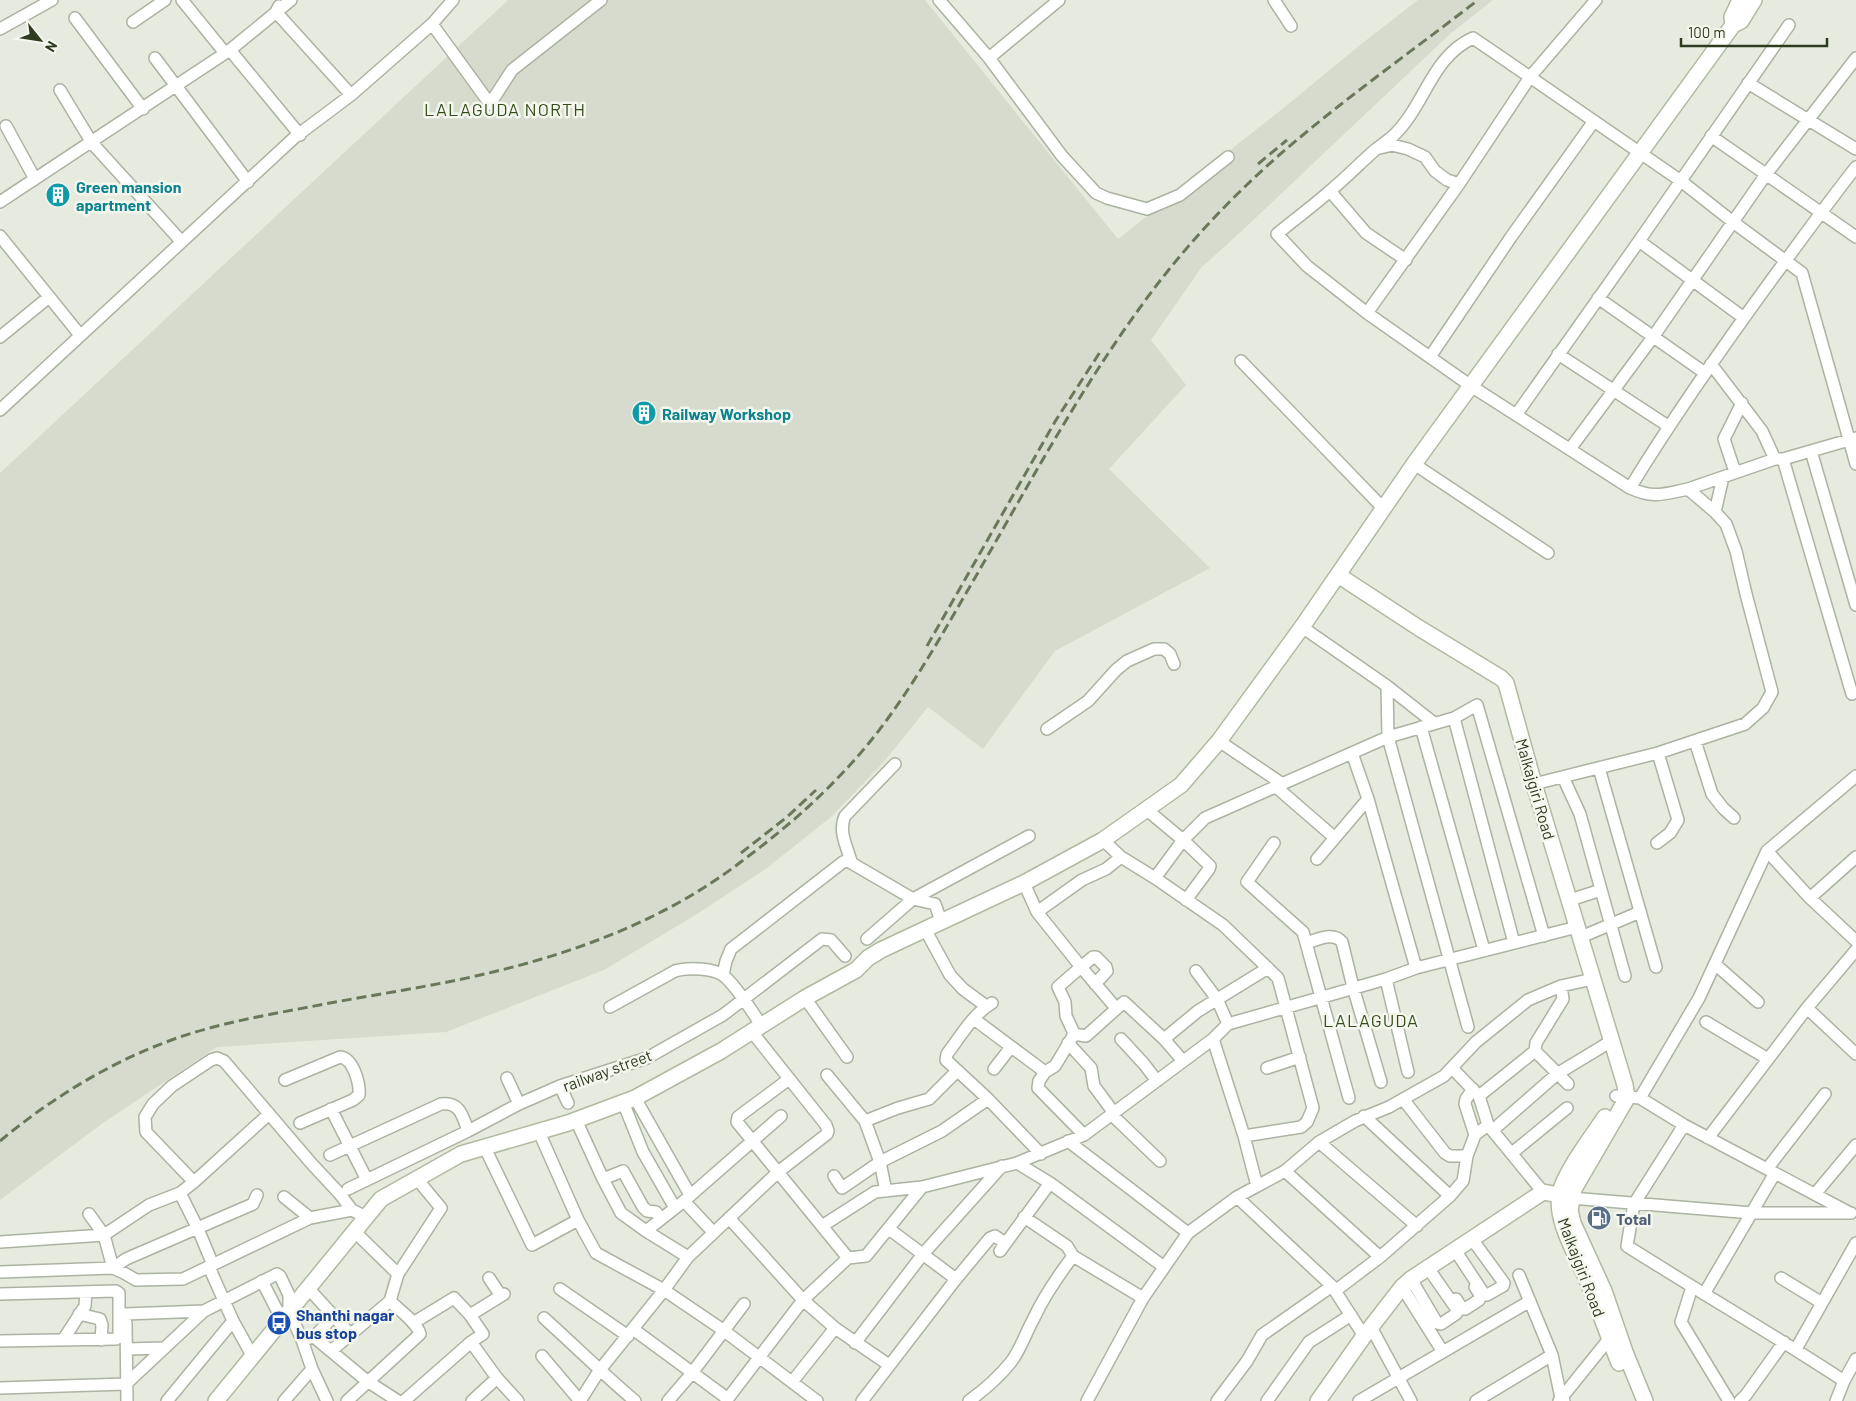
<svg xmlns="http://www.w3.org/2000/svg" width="1856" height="1401" viewBox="0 0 1856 1401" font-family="Barlow,sans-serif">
  <rect width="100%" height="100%" fill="#e7ebdf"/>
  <path fill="#d6dbcd" d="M508 0H925L1118 239 1286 106 1360 45 1418 0H1493L1450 34 1245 228 1201 268 1151 340 1186 385 1109 469 1210 568 1055 651 983 749 928 707 884 762 831 817 767 868 697 914 604 970 446 1032 217 1047 103 1123 0 1200V473Z"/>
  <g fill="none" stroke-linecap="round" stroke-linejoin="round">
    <defs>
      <path id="street" d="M182 0 225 53
        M939 0 989 58 1062 156 1096 193 1107 198 1147 209 1180 195 1228 157
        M1274 0 1291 26
        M279 6 276 12 351 95
        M75 18 143 109
        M133 22 165 0
        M432 24 490 104 512 70 601 0
        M0 29 52 0
        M230 50 300 135
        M155 58 248 182
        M989 58 1059 0
        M1748 83 1856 149
        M60 90 92 143 181 241
        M6 126 35 179
        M1711 136 1856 237
        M1380 148 1392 145 1408 149 1425 157 1435 171 1447 180 1459 184
        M1330 191 1366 233 1406 260
        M0 202 230 50 291 0
        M0 236 80 335
        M1639 241 1744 318
        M1598 298 1705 373
        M1367 313 1307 266 1277 234C1295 219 1313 206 1330 191 1346 178 1360 163 1375 150 1381 145 1388 141 1393 136 1425 106 1431 57 1473 38L1530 77 1596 0
        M0 337 49 297
        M1558 354 1668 426
        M1430 357 1511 237 1594 121
        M1241 361 1383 508
        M1711 364 1762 431 1775 459
        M0 410 295 137 351 95 432 24 453 0
        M1516 415 1639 241 1789 25
        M1570 449 1653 337 1767 173 1856 58
        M1811 451 1856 605
        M1783 459 1852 694
        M1414 464 1548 553
        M1735 472 1724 439 1742 403
        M1630 488C1676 413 1726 342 1778 271 1804 236 1829 201 1856 167
        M1688 489 1775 459H1783L1856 438
        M1715 512 1723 477
        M1302 627 1387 686 1388 737 1468 1027
        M1387 686 1434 723
        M1454 718 1477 705 1544 936
        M1421 727 1484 950
        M1047 729 1088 701 1116 670 1127 661 1154 649H1164L1170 654 1174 664
        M1219 741 1281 783
        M1695 741 1712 794 1723 808 1734 818
        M1352 753 1368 799 1416 968
        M1599 768 1656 967
        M1563 777 1580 814 1625 976
        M1534 784 1658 753 1745 724 1763 708 1772 692 1746 594 1736 551 1726 524 1715 512 1688 489C1663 494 1654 499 1630 488L1471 386 1367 313 1459 184 1530 77 1681 181 1733 222 1802 273 1856 464
        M1275 786 1335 838
        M1147 810 1183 840 1210 866 1209 869 1186 900
        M1103 840 1121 857 1155 878 1223 925 1278 978 1313 1108 1307 1122 1301 1127 1244 1136
        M1274 843 1247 882 1303 932 1349 1098
        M1657 843 1670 833 1678 820 1658 753
        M1767 851 1810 898 1856 941
        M1317 859 1368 799
        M851 861C847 847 838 831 845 816L895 764
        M1155 878 1183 840 1205 818 1388 737 1454 718 1514 943
        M1024 883 1037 912 1082 880 1106 869 1121 857
        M1810 898 1856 857
        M1570 900 1601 890
        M1037 912 1081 967 1058 987 1065 1002 1066 1016 1073 1031V1036L1055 1066 1045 1072 1039 1081 1038 1088 1084 1135
        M925 929 950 975 963 989 986 1006
        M1581 937 1640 912
        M867 939 913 899 1029 836
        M1306 943C1317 940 1333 931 1342 942L1353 987 1381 1082
        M1715 964 1758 1002
        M1196 971 1217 999 1228 1024
        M723 975 726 961 731 949 843 862 848 861 913 899 935 904 941 921
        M1386 979 1408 1072
        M1095 984 1107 971 1106 967 1096 957H1093L1081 967 1116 1008
        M805 998 847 1057
        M992 1003C973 1014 960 1037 947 1054L946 1060 988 1099 1041 1154
        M610 1007 675 971C687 967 714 968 724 976 738 988 751 1010 761 1025
        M1807 1008 1856 1054
        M974 1019 1045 1072
        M1706 1022 1768 1059
        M1073 1034 1086 1036 1124 1002 1164 1039 1183 1061
        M1121 1039 1144 1064 1157 1081
        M1164 1039 1198 1011 1268 968
        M1213 1039 1244 1136 1257 1186
        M1068 1043 1091 1068 1094 1086 1114 1113
        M1535 1051 1568 1084
        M1267 1068 1300 1057
        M1452 1068 1479 1096 1488 1125 1543 1192
        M994 1069 1011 1047
        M827 1075 865 1121 880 1162 886 1191
        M507 1078 519 1104
        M789 1079 738 1117 737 1122 848 1258
        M285 1080 340 1057C353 1058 360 1083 359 1095L353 1100 300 1123
        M560 1086 568 1103
        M1473 1089 1466 1099 1465 1104 1475 1135
        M1479 1096 1535 1051 1536 1043 1563 999 1561 986
        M1616 1096 1640 1098 1684 1125 1850 1213
        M635 1098 690 1195
        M1640 1098 1699 998 1767 851 1856 776
        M1403 1099 1445 1153 1450 1156H1467
        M623 1102 643 1152 675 1208
        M331 1109 367 1180
        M1112 1115 1160 1161
        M1364 1116 1450 1196
        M576 1120 603 1179 621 1213 646 1231 688 1257
        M865 1121 898 1108 929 1099 957 1071
        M1684 1125 1634 1204 1627 1246C1699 1292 1773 1334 1844 1381
        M1493 1130 1557 1074 1613 1040
        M539 1132 578 1220 596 1253 664 1290 723 1330 817 1401
        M1708 1138 1807 1008 1856 950
        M1068 1141 1188 1233
        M1319 1142 1417 1226
        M485 1148 532 1245 578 1220
        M1512 1153 1567 1108
        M330 1155 441 1104C460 1101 463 1117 468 1131
        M1017 1163 1050 1183 1164 1267
        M1767 1169 1825 1094
        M1285 1171 1380 1257
        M834 1176 842 1188 880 1162 942 1131 988 1099
        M603 1179 623 1171 643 1207 647 1211 656 1212 661 1219
        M194 1182 269 1114
        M348 1189 468 1131 519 1104 560 1086 647 1058 723 1015 822 939 831 940 845 956
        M180 1193 194 1182 146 1132 145 1117 153 1104 172 1086 211 1060 217 1058 224 1061 311 1163 339 1193 352 1210 366 1217
        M1815 1194 1856 1145
        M284 1197 310 1218
        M1237 1197 1332 1286 1364 1336
        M1571 1198 1752 1213H1851
        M684 1201 713 1232
        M89 1214 104 1235 149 1205 180 1193 198 1229 213 1265
        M1024 1217 1067 1246 1073 1256 1143 1298
        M729 1218 803 1300 835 1328 889 1365
        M822 1226 875 1192 922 1187 1017 1163 1084 1135 1213 1039 1228 1024 1386 979 1416 968 1577 927
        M889 1229 956 1279
        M646 1231 684 1201 781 1116
        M355 1232 398 1274
        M0 1242 104 1235 113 1268 126 1259 253 1204 257 1195
        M1455 1250 1484 1294 1487 1295 1503 1286 1504 1283 1472 1239
        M1000 1251 1050 1183
        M209 1267 233 1321 253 1357
        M0 1272 113 1268 124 1273 136 1280 183 1279 310 1218 352 1210
        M1519 1275 1552 1355 1561 1398 1564 1401
        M489 1278 501 1296
        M1781 1278 1822 1303
        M1411 1279 1437 1323 1441 1324 1456 1314 1458 1311 1428 1268
        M262 1281 282 1320
        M1402 1287 1443 1352
        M1692 1287 1681 1322 1729 1401
        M308 1288 351 1335
        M560 1289 628 1336
        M1335 1291 1380 1257 1450 1196 1463 1181 1467 1156 1475 1135 1488 1125
        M0 1294 116 1291 119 1293V1336L116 1339 0 1341
        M1704 1294 1775 1173
        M1456 1299 1461 1307 1465 1309 1479 1300 1481 1296 1475 1287
        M79 1314 100 1319 102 1325 101 1340
        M125 1314 204 1311
        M470 1315 504 1294
        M544 1318C574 1345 603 1374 635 1401
        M126 1323 127 1401
        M1371 1327 1411 1401
        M633 1329 728 1399
        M314 1337 334 1316
        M63 1340 85 1306 86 1292
        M302 1340 314 1337 367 1381 398 1401
        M471 1342 497 1378 518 1401
        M855 1343 923 1254 1002 1166
        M127 1349 163 1348
        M1796 1349 1856 1243
        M331 1351 390 1301 398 1274 441 1208 417 1179
        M542 1356 580 1401
        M792 1382 835 1328
        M0 1388 126 1384 204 1311 277 1274 280 1276 289 1295V1311L302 1340 312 1369 327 1401
        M167 1401 233 1321
        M284 1401 312 1369
        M347 1401 420 1334C417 1322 399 1310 390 1301
        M404 1401 471 1342 483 1334 470 1315 454 1298 413 1323
        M472 1401 497 1378
        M580 1401 599 1371 664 1290 688 1257 778 1172 827 1134 828 1131 826 1125 752 1032
        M668 1401 692 1373 744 1304
        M726 1401 803 1300 848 1258 866 1256 922 1187
        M862 1401 956 1279 990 1238 995 1236 1005 1243
        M969 1401C984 1390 999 1377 1011 1362 1021 1349 1026 1332 1034 1318 1044 1296 1058 1276 1073 1256
        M1087 1401 1143 1298 1188 1233 1237 1197 1285 1171 1319 1142 1355 1121 1389 1107 1444 1076 1476 1042 1528 1000 1561 986 1593 979
        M1217 1401 1247 1361 1262 1335 1332 1286
        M1267 1401 1309 1342 1351 1315
        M1359 1401 1530 1301
        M1476 1401 1552 1355
        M1559 1401 1609 1339
        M1740 1401 1746 1395 1784 1342
        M1836 1401 1844 1381 1856 1359"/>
      <path id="secondary" d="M1733 25 1732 17 1740 0
        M1338 575 1419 628 1501 678 1506 683 1534 784 1625 1085 1627 1098 1574 1189 1570 1210 1573 1223 1604 1291 1625 1352 1645 1401
        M1605 1117C1593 1135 1564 1173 1560 1193 1554 1222 1580 1260 1590 1287 1600 1312 1609 1338 1619 1363
        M216 1401 381 1199 461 1154 568 1123 635 1098 721 1051 805 998 856 970 868 958 881 950 1024 883 1103 840 1181 785 1219 741 1302 627 1414 464 1733 25 1741 21 1754 0
        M1318 1401 1364 1336 1402 1287 1411 1279 1543 1192 1559 1195"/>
    </defs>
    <use href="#street" stroke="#abb3a2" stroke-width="14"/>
    <use href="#secondary" stroke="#afba9f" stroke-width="18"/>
    <use href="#street" stroke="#fff" stroke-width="11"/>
    <use href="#secondary" stroke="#fff" stroke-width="15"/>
    <path stroke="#687859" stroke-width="3" stroke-dasharray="10 5" stroke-linecap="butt" d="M1258 164 1287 140
      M927 646 1056 420 1102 349
      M741 853 787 817 816 790
      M0 1141C53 1097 112 1061 177 1038 226 1021 279 1013 330 1003 384 993 440 985 493 972 581 951 670 917 742 861 785 829 822 797 858 756 905 702 940 638 976 576 1028 486 1078 393 1139 309 1179 253 1226 202 1277 157 1341 101 1411 52 1478 0"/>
  </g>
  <defs>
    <symbol id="building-disc" viewBox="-11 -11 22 22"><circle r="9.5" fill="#0f9aa8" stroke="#f5f7ef"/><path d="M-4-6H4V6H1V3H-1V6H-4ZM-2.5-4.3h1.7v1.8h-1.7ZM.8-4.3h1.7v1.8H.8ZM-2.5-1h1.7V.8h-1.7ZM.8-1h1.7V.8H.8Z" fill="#fff"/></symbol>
    <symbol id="fuel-disc" viewBox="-11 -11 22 22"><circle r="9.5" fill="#5c6f8a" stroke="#f5f7ef"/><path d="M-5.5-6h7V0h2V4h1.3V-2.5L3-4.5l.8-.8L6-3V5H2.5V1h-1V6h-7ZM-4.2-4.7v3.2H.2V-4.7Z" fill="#fff"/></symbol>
    <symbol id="bus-disc" viewBox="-11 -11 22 22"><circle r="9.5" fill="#1a4fb4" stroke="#f5f7ef"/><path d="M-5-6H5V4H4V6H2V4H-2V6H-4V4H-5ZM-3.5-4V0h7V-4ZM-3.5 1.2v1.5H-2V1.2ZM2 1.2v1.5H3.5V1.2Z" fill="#fff"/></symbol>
  </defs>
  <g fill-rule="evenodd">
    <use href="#building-disc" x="44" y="181" width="28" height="28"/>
    <use href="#building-disc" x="630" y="399" width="28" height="28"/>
    <use href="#fuel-disc" x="1585" y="1204" width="28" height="28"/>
    <use href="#bus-disc" x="265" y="1309" width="28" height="28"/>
  </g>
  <g text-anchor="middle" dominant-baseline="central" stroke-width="5" stroke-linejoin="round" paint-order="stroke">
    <g font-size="16" font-weight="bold" fill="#0d838f" stroke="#f5f7ef" text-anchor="start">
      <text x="76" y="186">Green mansion<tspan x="76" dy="18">apartment</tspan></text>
      <text x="662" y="413">Railway Workshop</text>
    </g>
    <g font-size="16" fill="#2d3c1f" stroke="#f5f7ef">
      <text transform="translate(1536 789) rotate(74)">Malkajgiri Road</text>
      <text transform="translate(607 1070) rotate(-20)">railway street</text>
      <text transform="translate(1582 1267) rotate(69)">Malkajgiri Road</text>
    </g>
    <g font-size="16" font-weight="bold" fill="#4e5e75" stroke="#f5f7ef" text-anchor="start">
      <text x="1616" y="1218">Total</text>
    </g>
    <g font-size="16" font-weight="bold" fill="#164399" stroke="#f5f7ef" text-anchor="start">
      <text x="296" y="1314">Shanthi nagar<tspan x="296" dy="18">bus stop</tspan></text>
    </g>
    <g font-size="18" letter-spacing="1" fill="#334e1a" stroke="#f5f7ef">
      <text x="505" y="109">LALAGUDA NORTH</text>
      <text x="1371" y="1020">LALAGUDA</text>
    </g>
  </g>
  <g transform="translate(40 40) rotate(120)" stroke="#f5f7ef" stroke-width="4" paint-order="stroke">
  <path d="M0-4L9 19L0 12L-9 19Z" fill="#2d3c1f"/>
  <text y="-8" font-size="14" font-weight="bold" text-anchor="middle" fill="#2d3c1f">N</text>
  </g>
  <path d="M1681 38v8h146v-8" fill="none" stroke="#2d3c1f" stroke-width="2.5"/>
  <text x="1688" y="38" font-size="15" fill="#2d3c1f" stroke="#f5f7ef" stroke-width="4" paint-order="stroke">100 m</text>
</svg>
